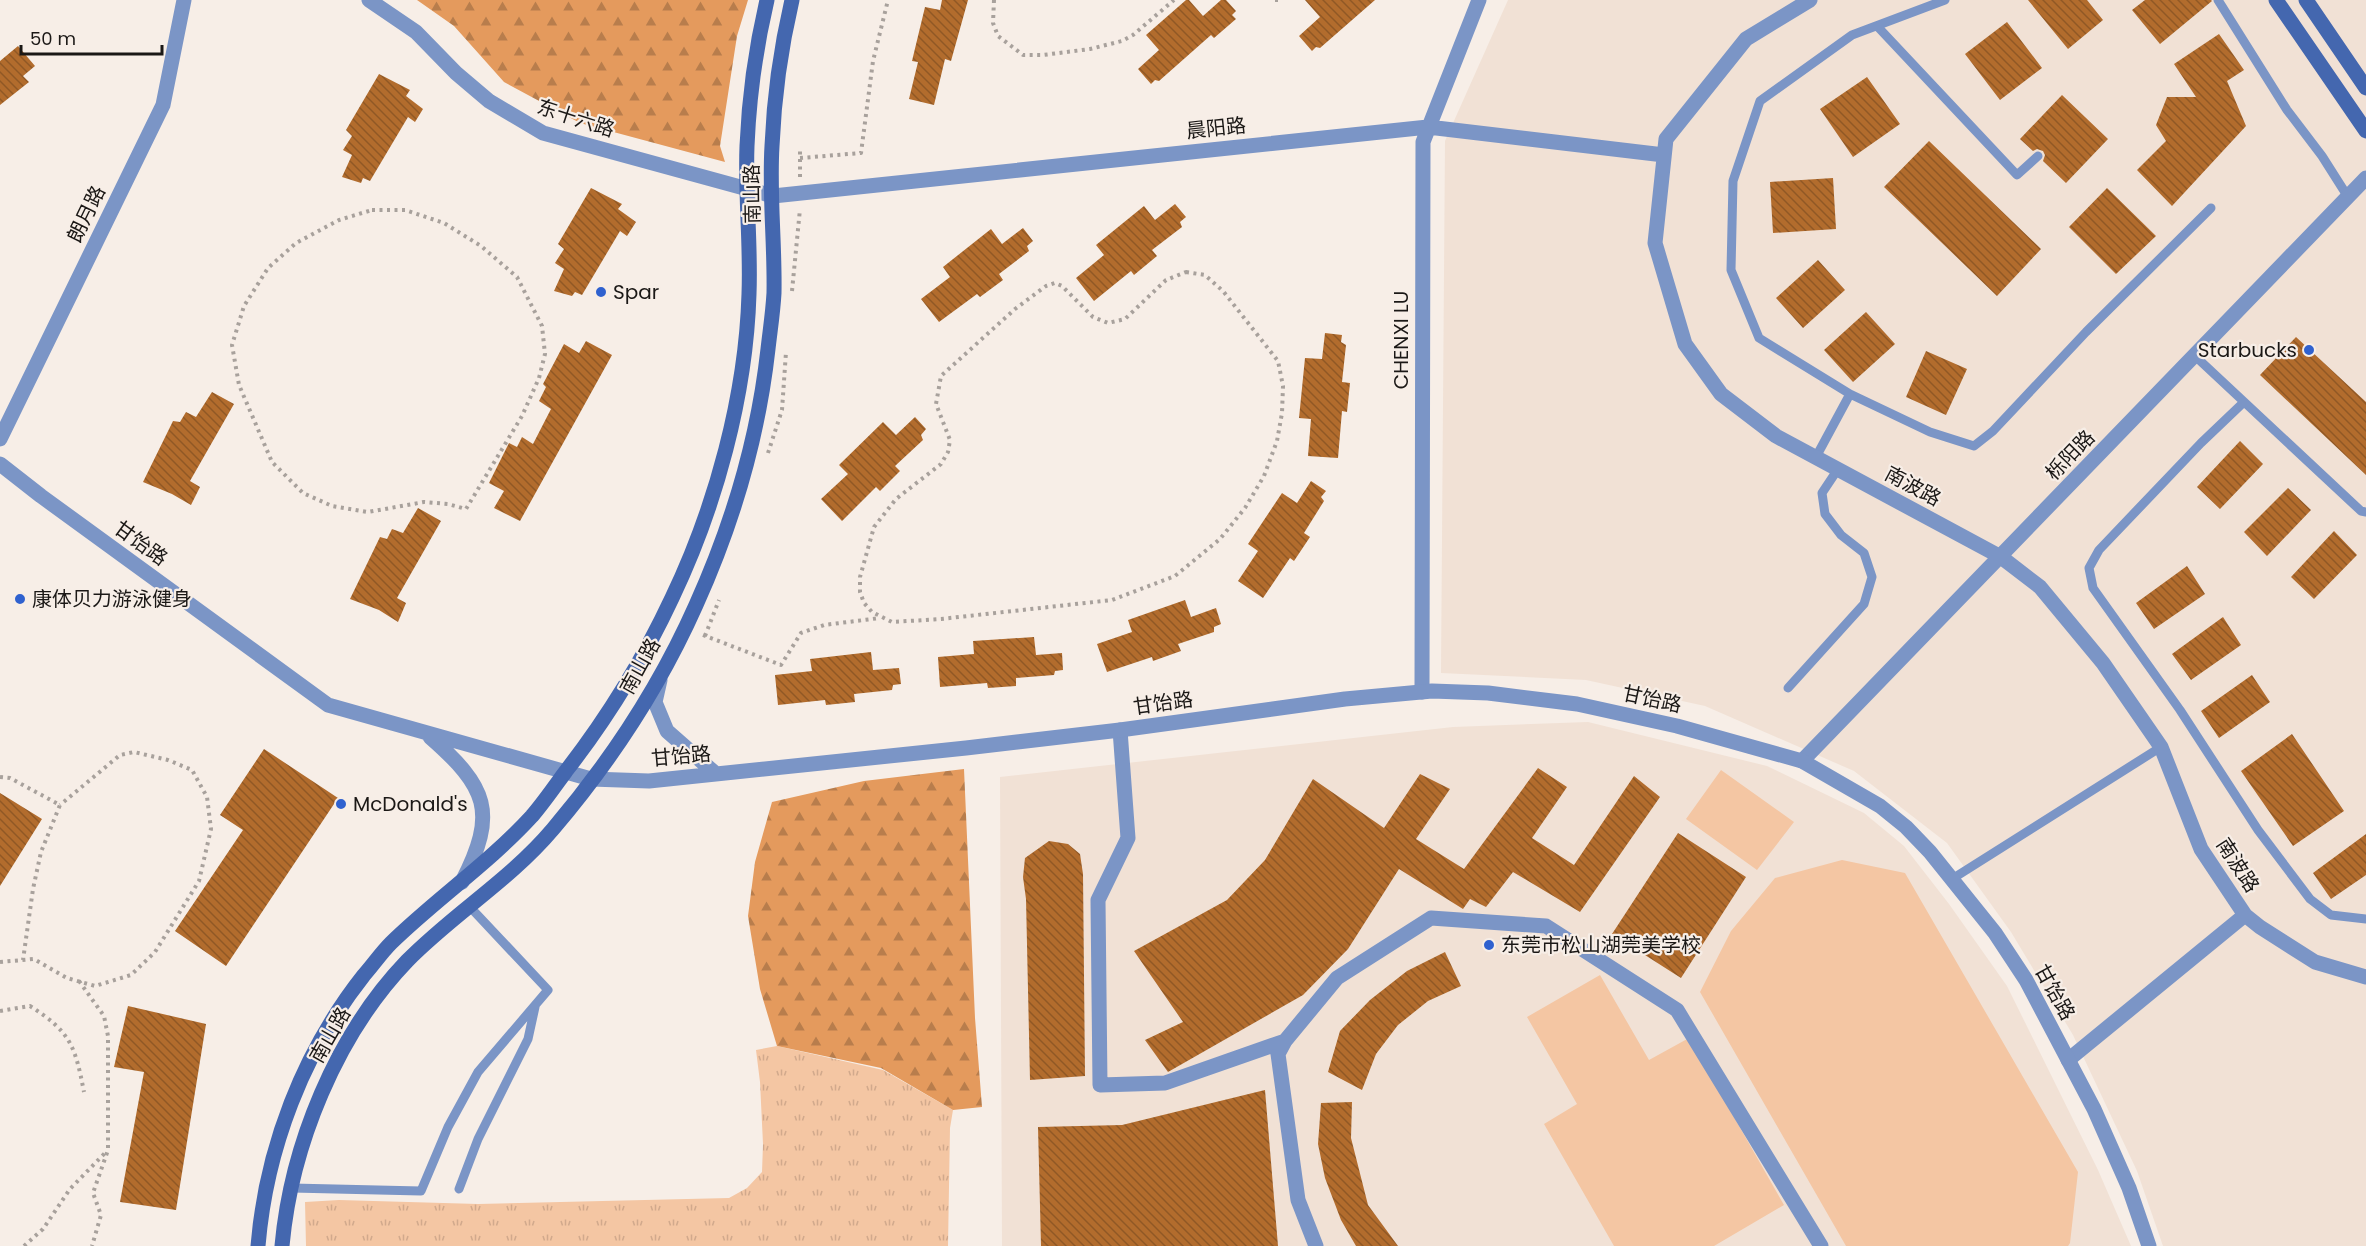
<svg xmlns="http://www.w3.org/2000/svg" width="2366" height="1246" viewBox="0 0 2366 1246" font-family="Poppins,'Noto Sans SC',sans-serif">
  <defs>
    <pattern id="grass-tufts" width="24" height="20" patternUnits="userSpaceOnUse" patternTransform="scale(1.5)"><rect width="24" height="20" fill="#f4c6a3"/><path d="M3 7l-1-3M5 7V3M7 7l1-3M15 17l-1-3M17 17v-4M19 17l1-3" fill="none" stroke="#d1a98c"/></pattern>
    <pattern id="forest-firs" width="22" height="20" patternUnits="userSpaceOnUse" patternTransform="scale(1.5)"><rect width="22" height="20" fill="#e49a5d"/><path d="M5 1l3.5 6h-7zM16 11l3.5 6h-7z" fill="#b87d4c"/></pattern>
    <pattern id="building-back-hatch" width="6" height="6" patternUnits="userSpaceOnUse" patternTransform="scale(1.5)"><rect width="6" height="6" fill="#b26c2d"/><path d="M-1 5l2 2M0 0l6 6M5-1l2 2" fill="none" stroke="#905825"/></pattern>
  </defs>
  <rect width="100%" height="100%" fill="#f7eee7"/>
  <path fill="#f1e1d5" d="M1508 0H2366V1246H2163L2137 1171 2073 1035 2011 932 1947 843 1854 771 1705 706 1586 680 1441 673 1445 141Z
    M1588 722 1767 766 1864 813 1904 846 1949 904 2007 986 2098 1170 2131 1246H1002L1000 777 1453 727Z"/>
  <path fill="url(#grass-tufts)" d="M777 1046 883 1070 953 1110 950 1128 948 1246H306L305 1202 339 1200 478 1204 729 1198 747 1188 762 1172 763 1144 760 1082 756 1050Z"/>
  <path fill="url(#forest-firs)" d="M417 0H748L737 36 720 146 725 162 580 123 504 82 454 26Z
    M964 769 975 1018 982 1107 953 1110 881 1068 777 1046 760 989 748 916 755 862 772 802 864 781Z"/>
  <path fill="#f4c6a3" d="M1721 770 1794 822 1757 870 1686 819Z
    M1842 860 1905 873 2078 1172 2070 1243 2068 1246H1846L1700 992 1731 931 1775 878Z
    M1600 975 1649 1060 1689 1038 1784 1205 1714 1246H1614L1544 1124 1577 1104 1527 1017Z"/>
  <path fill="url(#building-back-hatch)" d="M942 0H968L951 61 945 59 934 105 909 99 918 62 912 61 925 7 940 10Z
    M1186 0H1189L1203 16 1221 0H1226L1236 11 1232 15 1236 19 1214 38 1211 35 1159 81 1155 80 1151 84 1138 69 1159 50 1146 35Z
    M1305 0H1375L1320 48 1316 47 1312 51 1299 36 1320 17Z
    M2028 0H2087L2103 20 2068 49Z
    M2145 0H2211L2212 1 2160 44 2132 10Z
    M2007 22 2042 68 2000 100 1965 54Z
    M2219 34 2244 70 2227 81 2246 126 2172 206 2137 170 2166 141 2156 125 2167 97H2196L2174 64Z
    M18 46 35 66 23 76 29 82 0 105V61Z
    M379 74 410 90 406 96 423 109 415 122 408 117 370 181 363 178 361 183 342 177 352 155 343 150 352 136 346 130Z
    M1867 77 1900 124 1853 157 1820 109Z
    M2062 95 2108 139 2066 183 2043 161 2045 155 2043 151 2037 149 2033 151 2020 139Z
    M1929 141 2041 249 1997 296 1884 187Z
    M1833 178 1836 229 1773 233 1770 182Z
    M591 188 622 204 618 209 636 222 627 236 620 231 582 295 575 292 572 296 554 291 564 269 555 263 564 249 558 244Z
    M2107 188 2156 236 2116 274 2069 227Z
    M1175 204 1186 217 1180 222 1182 227 1152 250 1157 256 1134 275 1131 271 1094 301 1076 278 1104 255 1096 245 1144 206 1155 220Z
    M1023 228 1033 241 1027 246 1029 251 999 274 1003 280 980 297 977 294 939 322 921 299 950 277 943 267 991 229 1002 244Z
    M1818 260 1845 290 1803 328 1776 298Z
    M1866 312 1895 344 1853 382 1824 350Z
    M1325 333 1342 335 1341 342 1346 345 1342 382 1350 383 1347 412 1342 411 1338 458 1308 456 1311 419 1299 418 1305 358 1322 359Z
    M2296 337 2366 402V475L2260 375Z
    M586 341 612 355 520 521 494 508 504 491 489 483 509 443 517 447 522 437 533 444 551 409 539 401 546 387 543 384 564 344 579 353Z
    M1926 351 1967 369 1946 415 1906 397Z
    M212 392 234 404 190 481 200 487 191 505 172 494 143 482 173 421 180 422 186 412 196 417Z
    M915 417 926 429 921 435 923 440 895 466 900 471 880 491 876 487 842 521 821 499 848 474 839 465 883 422 896 435Z
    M2240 441 2263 464 2220 509 2197 487Z
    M1311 481 1326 491 1321 497 1324 501 1304 533 1310 537 1294 561 1290 558 1263 598 1238 581 1258 551 1248 544 1282 493 1297 503Z
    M2288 488 2311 510 2267 556 2244 532Z
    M418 508 441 521 397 598 406 603 398 622 379 610 350 599 380 537 387 539 392 529 403 533Z
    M2334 531 2357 555 2314 599 2291 577Z
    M2187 566 2205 594 2154 629 2136 603Z
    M1185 600 1191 617 1216 608 1221 624 1214 627V632L1178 644 1181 651 1153 661 1152 657 1107 672 1097 644 1132 632 1128 620Z
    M2223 617 2241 645 2191 680 2172 654Z
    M1034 637 1036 655 1062 653 1063 670 1055 671 1054 675 1016 678V686L988 688 987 683 940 687 938 657 974 654 973 641Z
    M871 652 873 670 899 668 901 684 893 685 892 690 854 694 855 702 826 705 825 700 778 705 775 675 812 671 810 659Z
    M2252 675 2270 702 2219 738 2201 711Z
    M2292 734 2344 811 2293 846 2241 771Z
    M264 749 338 798 226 966 175 931 243 830 220 815Z
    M1538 768 1567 787 1532 838 1574 865 1634 776 1660 797 1580 912 1513 872 1486 907 1470 899 1463 909 1399 869 1348 949 1303 995 1168 1072 1145 1040 1183 1022 1134 951 1227 900 1265 860 1313 779 1384 828 1420 774 1450 789 1416 839 1464 869Z
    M0 793 42 819 0 886Z
    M1678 833 1746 877 1681 978 1612 934Z
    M2366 834V875L2331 899 2313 873Z
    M1049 841 1068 844 1080 854 1083 874 1085 1076 1030 1080 1026 899 1023 877 1025 858Z
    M1445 952 1461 986 1428 1001 1398 1025 1376 1054 1362 1090 1328 1072 1340 1031 1370 1000 1407 971Z
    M128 1006 206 1024 176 1210 120 1202 144 1072 114 1067Z
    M1265 1090 1278 1246H1041L1038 1127 1122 1125Z
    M1352 1102 1351 1138 1368 1205 1398 1246H1356L1341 1220 1325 1178 1318 1144 1321 1103Z"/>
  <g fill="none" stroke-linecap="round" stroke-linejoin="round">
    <path stroke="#a8a19c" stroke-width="4" stroke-dasharray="3 4.5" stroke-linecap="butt" d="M994 0 993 23 998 36 1023 55H1043L1090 49 1122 41 1133 35 1174 0
      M1275 0H1282
      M800 158 861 153 873 61 888 0
      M800 177V148
      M372 210H405L444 223 481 246 517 277 542 326 545 354 539 378 522 416 466 509 448 504 424 502 368 512 332 506 303 493 272 462 239 385 232 345 244 306 268 268 296 243 339 220Z
      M1186 272 1205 275 1223 291 1278 361 1283 386 1282 413 1277 441 1264 476 1245 508 1220 539 1175 576 1112 600 941 619 892 622 872 612 864 603 860 592V577L874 527 896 499 941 464 948 452 950 440 936 404 941 376 1015 309 1046 286 1055 283 1062 286 1093 317 1108 323 1125 319 1166 280Z
      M792 291 800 209
      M768 453 782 410 786 352
      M703 635 781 665 801 633 824 625 880 618
      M705 636 719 600
      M0 777 10 778 60 805 41 852 33 889 23 960
      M0 962 34 959 67 978 95 986 131 975 155 952 199 881 211 829 207 797 192 770 168 760 134 752 120 755 60 805
      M79 981 104 1016 108 1036V1150L93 1193 101 1215 92 1246
      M0 1011 30 1006C71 1032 75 1046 84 1092
      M24 1246 43 1229 70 1189 105 1153"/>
    <path stroke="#7b95c6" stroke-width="9" d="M2218 0 2287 110 2322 156 2348 197
      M1877 26 2017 175 2038 156
      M2195 356 2361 511 2366 512
      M1850 394 1930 432 1974 446 1993 431 2086 332 2211 208
      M2244 402 2201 443 2099 550 2089 568 2093 588 2180 710 2258 830 2310 899 2331 915 2366 919
      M1816 457 1850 394 1759 338 1731 270 1733 181 1760 101 1852 35 1945 0
      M1788 688 1864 604 1872 577 1864 553 1841 535 1825 514 1822 493 1838 469
      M1952 879 2161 747
      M292 1188 421 1191 448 1127 478 1072 548 990 470 907
      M459 1189 478 1139 528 1039 535 1007"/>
    <path stroke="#7b95c6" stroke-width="15" d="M369 0 416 32 456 73 489 101 543 133 773 196 1428 127 1664 155
      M1810 0 1746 39 1666 139 1655 243 1685 344 1721 394 1776 436 2001 557 2040 587 2103 663 2161 747 2201 849 2245 915 2260 927 2315 962 2366 977
      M0 439 163 105 184 0
      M1422 692 1423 142 1479 0
      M1120 730 1128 838 1098 900 1100 1085 1165 1083 1285 1041
      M1802 761 2366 178
      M2068 1060 2245 915
      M1316 1246 1298 1200 1278 1054 1285 1041 1337 978 1431 918 1546 926 1677 1010 1821 1246"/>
    <path stroke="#7b95c6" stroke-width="15" d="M0 464 41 496 328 705 591 779 649 781 966 748 1120 730 1345 699 1432 691 1488 693 1577 704 1677 726 1802 761 1880 806 1906 827 1930 852 1995 933 2026 980 2094 1109 2129 1188 2149 1246
      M660 680 655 702 667 731 716 774
      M430 737C487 787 498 812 462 882"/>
    <path stroke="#4467af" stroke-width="15" d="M2276 0 2366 131
      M2306 0 2366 88
      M258 1246C266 1149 303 1052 364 975 373 965 381 953 391 943 436 899 489 863 532 816 544 802 555 786 566 771 608 717 643 660 672 598 716 506 746 395 749 294 751 244 745 195 747 146 749 98 756 47 767 0
      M282 1246C291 1146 336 1035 407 961 453 914 510 880 553 829 610 762 660 686 696 605 733 523 758 439 768 349 770 331 773 312 774 293 775 244 769 195 772 146 774 97 781 47 792 0"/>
  </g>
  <g fill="#2f61cf" stroke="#f7eee7" stroke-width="2">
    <circle cx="601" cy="292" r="6"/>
    <circle cx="2309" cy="350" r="6"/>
    <circle cx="20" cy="599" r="6"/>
    <circle cx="341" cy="804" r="6"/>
    <circle cx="1489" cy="945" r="6"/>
  </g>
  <g text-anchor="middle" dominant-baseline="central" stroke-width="4.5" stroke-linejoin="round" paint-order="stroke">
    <g font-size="20" fill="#1b1816" stroke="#f7eee7">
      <text transform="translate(576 118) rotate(18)">东十六路</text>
      <text transform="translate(1216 128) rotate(-6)">晨阳路</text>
      <text transform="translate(752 194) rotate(-91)">南山路</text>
      <text transform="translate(86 214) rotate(-64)">朗月路</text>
      <text transform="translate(1401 340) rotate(-90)">CHENXI LU</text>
      <text transform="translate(2070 455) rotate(-46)">栎阳路</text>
      <text transform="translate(1913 486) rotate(28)">南波路</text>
      <text transform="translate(141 543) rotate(36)">甘饴路</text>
      <text transform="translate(640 666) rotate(-61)">南山路</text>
      <text transform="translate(1652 699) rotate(12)">甘饴路</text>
      <text transform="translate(1163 703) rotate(-8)">甘饴路</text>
      <text transform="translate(681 756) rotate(-5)">甘饴路</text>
      <text transform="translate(2238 865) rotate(57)">南波路</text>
      <text transform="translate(2055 992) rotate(61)">甘饴路</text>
      <text transform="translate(330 1035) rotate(-60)">南山路</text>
    </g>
    <g font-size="20" fill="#1b1816" stroke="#f7eee7" text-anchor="start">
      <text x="613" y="292">Spar</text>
      <text x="2297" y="350" text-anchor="end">Starbucks</text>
      <text x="32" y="599">康体贝力游泳健身</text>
      <text x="353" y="804">McDonald's</text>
      <text x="1501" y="945">东莞市松山湖莞美学校</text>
    </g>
  </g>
  <path d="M21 45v9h141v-9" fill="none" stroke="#1b1816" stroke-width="3"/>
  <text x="30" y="45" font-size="18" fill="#1b1816" stroke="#f7eee7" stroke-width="4.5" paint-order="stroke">50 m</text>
</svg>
